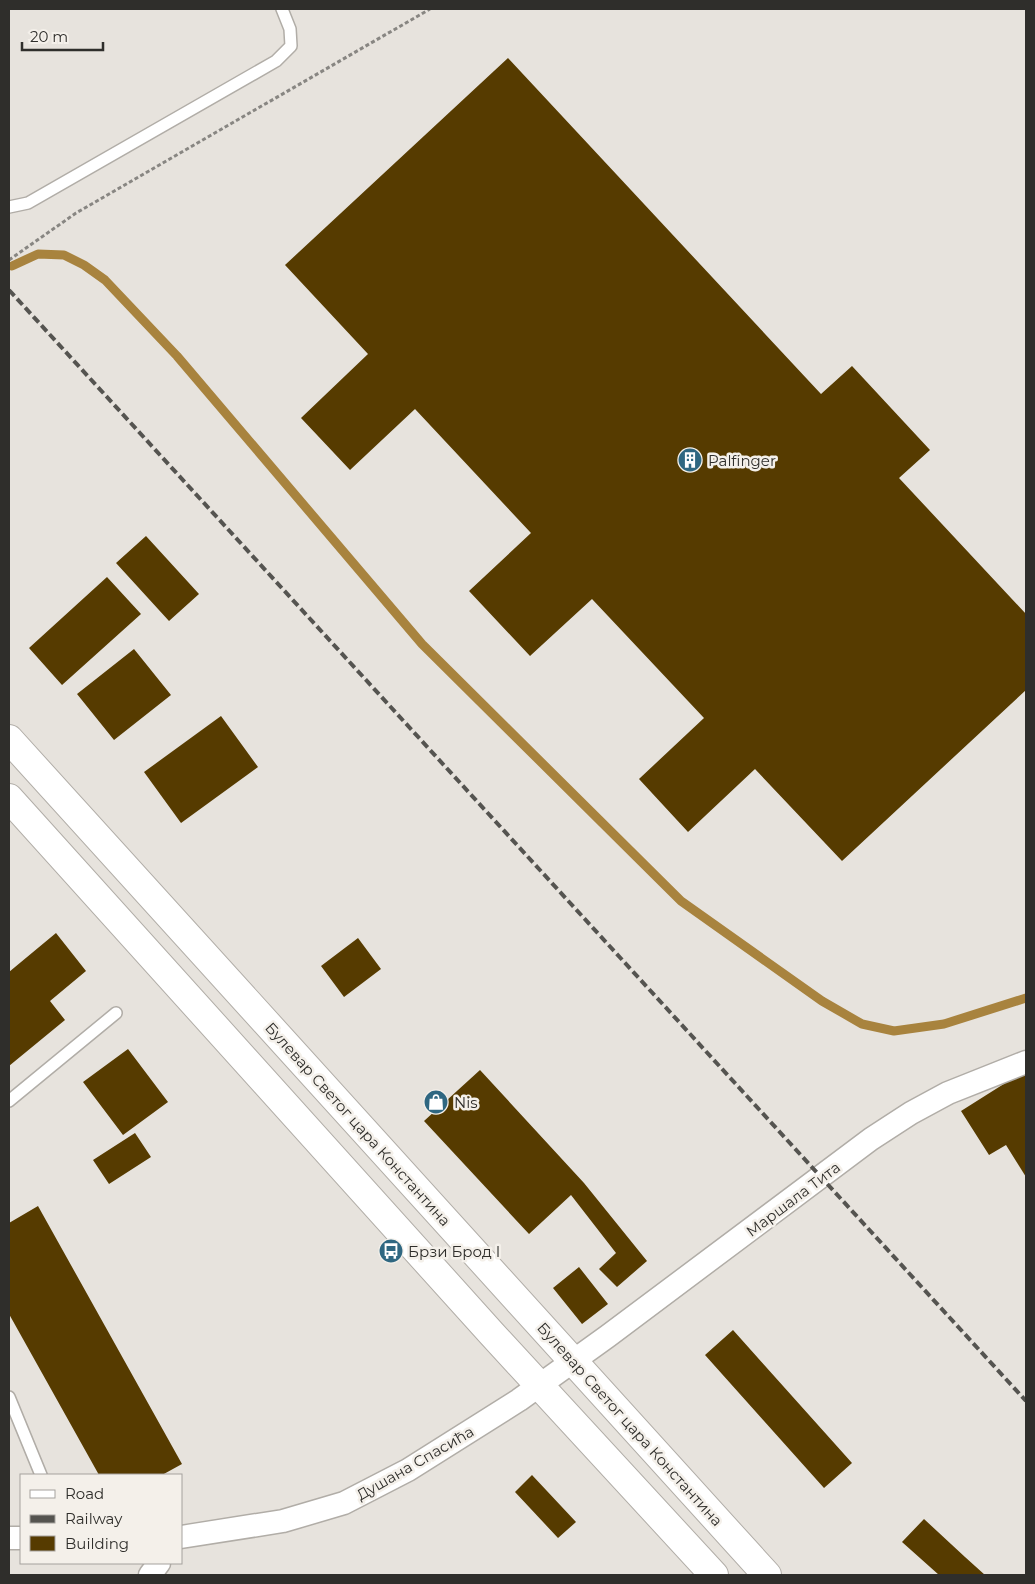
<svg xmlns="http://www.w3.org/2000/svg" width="1035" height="1584" viewBox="0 0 1035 1584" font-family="Montserrat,sans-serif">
  <rect width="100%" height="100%" fill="#e7e3dd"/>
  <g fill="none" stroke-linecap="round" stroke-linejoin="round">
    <path stroke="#a8833e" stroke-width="9" d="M12 266 38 254 64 255 84 265 105 280 177 356 422 644 681 901 822 1001 862 1024 894 1031 944 1024 1026 998"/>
  </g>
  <path fill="#563b00" d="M508 58 821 394 852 366 930 450 899 478 1026 614V690L842 861 755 769 688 832 639 779 704 718 592 599 530 656 469 591 531 533 415 409 350 470 301 418 368 354 285 265Z
    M146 536 199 594 169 621 116 563Z
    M107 577 141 614 62 685 29 648Z
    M134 649 171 695 114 740 77 694Z
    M221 716 258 767 181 823 144 772Z
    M56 933 86 971 50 1001 65 1020 9 1066V972Z
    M358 938 381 969 344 997 321 966Z
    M128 1049 168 1102 123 1135 83 1082Z
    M480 1070 584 1183 647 1261 617 1287 599 1269 616 1253 571 1195 529 1234 424 1121Z
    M1026 1070V1177L1006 1145 989 1155 961 1111Z
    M135 1133 151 1157 109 1184 93 1160Z
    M38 1206 182 1464 162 1475H99L9 1314V1223Z
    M579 1267 608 1304 582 1324 553 1288Z
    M733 1330 852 1463 824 1488 705 1355Z
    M532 1475 576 1522 558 1538 515 1492Z
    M924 1519 965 1557 985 1575H939L902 1542Z"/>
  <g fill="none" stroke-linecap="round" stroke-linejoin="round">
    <defs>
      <path id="service" d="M9 207 28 203 276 61 291 46 290 29 282 9
        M9 1101 116 1013
        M9 1397 41 1475"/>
      <path id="minor" d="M181 1537 283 1521 344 1503 408 1470 519 1400 608 1336 871 1139 911 1113 948 1093 1026 1062
        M9 1538H21
        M150 1575 159 1563"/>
      <path id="secondary" d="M9 739 767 1575
        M9 798 492 1334 714 1575"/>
    </defs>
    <use href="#service" stroke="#b1ada7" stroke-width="14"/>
    <use href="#minor" stroke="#b1ada7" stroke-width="25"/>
    <use href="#secondary" stroke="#b1ada7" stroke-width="30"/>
    <path stroke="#888682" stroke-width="3" stroke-dasharray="4 2.5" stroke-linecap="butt" d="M9 260 76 213 430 9"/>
    <use href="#service" stroke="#fff" stroke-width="11"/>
    <use href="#minor" stroke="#fff" stroke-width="22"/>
    <use href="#secondary" stroke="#fff" stroke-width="28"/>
    <path stroke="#555450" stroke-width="4" stroke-dasharray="8 4" stroke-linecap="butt" d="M9 290 1026 1401"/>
  </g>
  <defs>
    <symbol id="building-disc" viewBox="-11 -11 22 22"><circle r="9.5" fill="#2f6781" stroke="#f4f0ea"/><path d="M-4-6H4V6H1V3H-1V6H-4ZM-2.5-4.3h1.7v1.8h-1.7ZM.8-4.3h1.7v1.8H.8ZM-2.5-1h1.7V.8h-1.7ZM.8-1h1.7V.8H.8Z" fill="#fff"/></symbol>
    <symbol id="shop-disc" viewBox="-11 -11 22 22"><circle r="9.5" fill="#2f6781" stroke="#f4f0ea"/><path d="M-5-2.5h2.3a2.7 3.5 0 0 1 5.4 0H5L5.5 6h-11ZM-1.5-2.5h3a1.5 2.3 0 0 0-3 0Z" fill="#fff"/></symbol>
    <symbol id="bus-disc" viewBox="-11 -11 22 22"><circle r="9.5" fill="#2f6781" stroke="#f4f0ea"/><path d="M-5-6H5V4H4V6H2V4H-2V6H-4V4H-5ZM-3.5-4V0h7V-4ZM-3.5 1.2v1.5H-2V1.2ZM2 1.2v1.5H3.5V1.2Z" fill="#fff"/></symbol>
  </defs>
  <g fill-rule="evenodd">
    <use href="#building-disc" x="676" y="446" width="28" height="28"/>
    <use href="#shop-disc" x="422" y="1088" width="28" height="28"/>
    <use href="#bus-disc" x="377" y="1237" width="28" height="28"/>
  </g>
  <g text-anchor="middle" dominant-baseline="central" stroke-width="5" stroke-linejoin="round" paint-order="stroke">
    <g font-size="15" fill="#2f2e2b" stroke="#f4f0ea" text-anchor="start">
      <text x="708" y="460">Palfinger</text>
      <text x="454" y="1102">Nis</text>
      <text x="408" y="1251">Брзи Брод I</text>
    </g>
    <g font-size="15" fill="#2f2e2b" stroke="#f4f0ea">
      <text transform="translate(358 1124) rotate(48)">Булевар Светог цара Константина</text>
      <text transform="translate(793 1199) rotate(-37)">Маршала Тита</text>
      <text transform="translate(630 1424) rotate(48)">Булевар Светог цара Константина</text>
      <text transform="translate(415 1463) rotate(-30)">Душана Спасића</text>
    </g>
  </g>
  <rect width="1035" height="1584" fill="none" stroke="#2f2e2b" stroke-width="20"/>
  <rect x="20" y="1474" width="162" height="90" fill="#f4f0ea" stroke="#a5a29e"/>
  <rect x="30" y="1490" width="25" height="8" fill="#ffffff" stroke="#a5a29e"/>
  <text x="65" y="1499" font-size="15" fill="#2f2e2b">Road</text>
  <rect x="30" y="1515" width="25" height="8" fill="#555450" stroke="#a5a29e"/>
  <text x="65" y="1524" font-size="15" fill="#2f2e2b">Railway</text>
  <rect x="30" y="1536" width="25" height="15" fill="#563b00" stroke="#a5a29e"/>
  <text x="65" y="1549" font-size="15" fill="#2f2e2b">Building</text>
  <path d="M22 42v8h81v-8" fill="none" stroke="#2f2e2b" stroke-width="2.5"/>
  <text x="30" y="42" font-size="15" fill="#2f2e2b" stroke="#f4f0ea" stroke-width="4" paint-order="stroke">20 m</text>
</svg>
